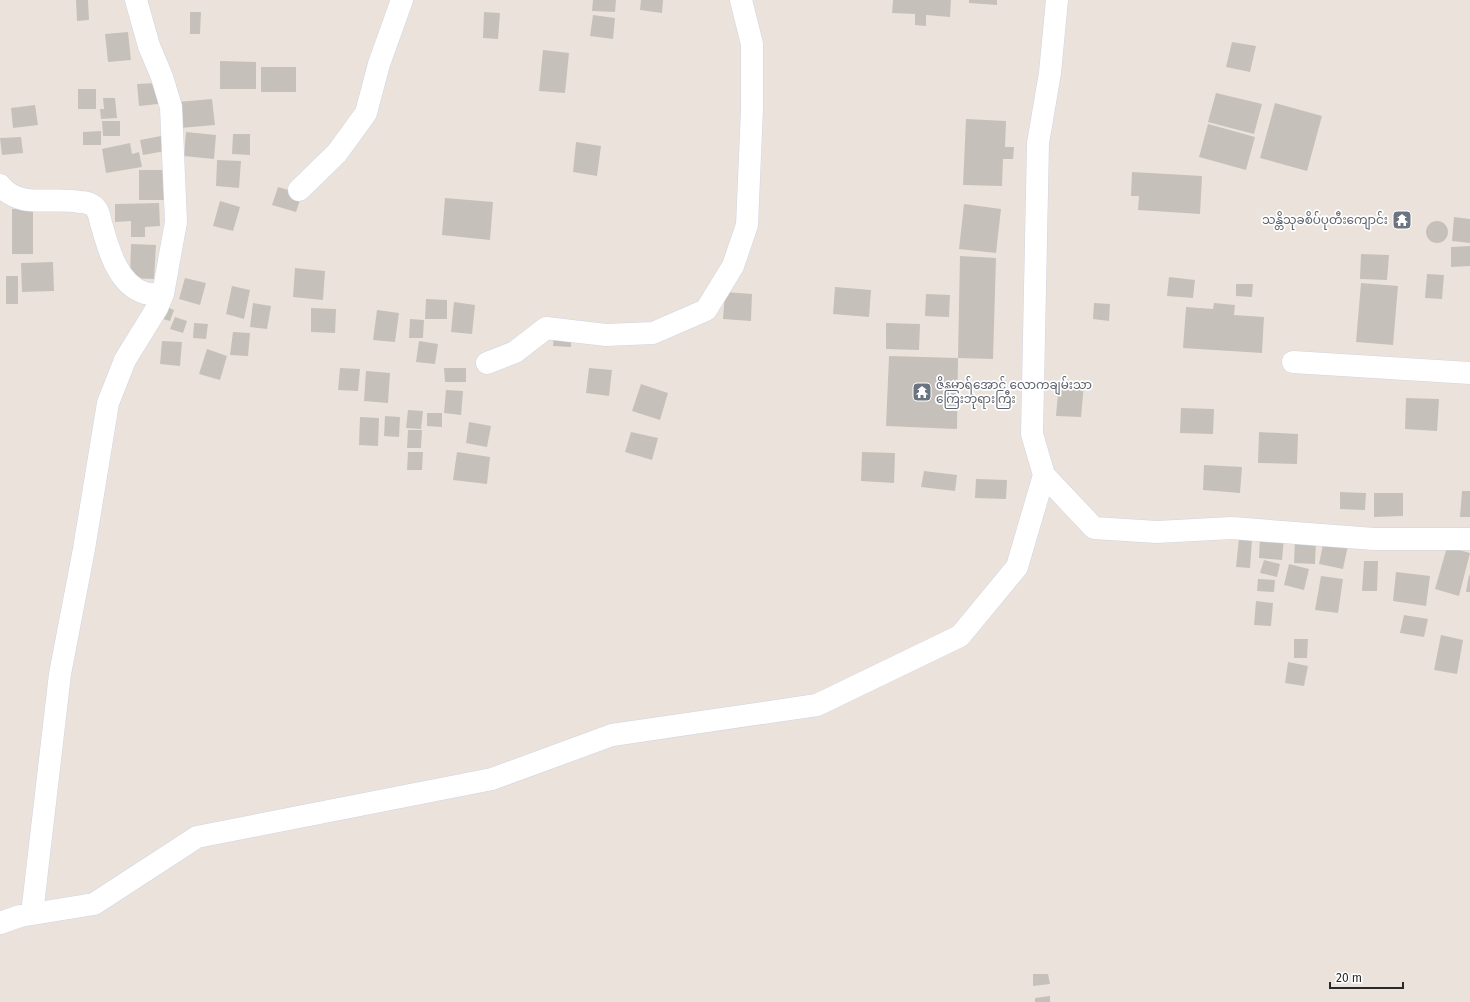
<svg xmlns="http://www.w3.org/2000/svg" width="1470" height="1002" viewBox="0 0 1470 1002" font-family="'Fira Sans','Noto Sans Myanmar',sans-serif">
  <rect width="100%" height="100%" fill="#ebe3db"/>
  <path fill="#c6c0ba" d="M76 0H88L89 20 77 21Z
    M593 0H616L615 12 592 11Z
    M641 0H663L662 13 640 10Z
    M893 0H951L950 17 926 15V26L915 25V14L892 13Z
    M969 0H997V5L969 3Z
    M190 12H201L200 34H190Z
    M484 12 500 13 498 39 483 38Z
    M593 15 615 18 613 39 590 36Z
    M128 32 131 60 108 62 105 34Z
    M1232 42 1256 46 1250 72 1226 67Z
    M543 50 569 53 565 93 539 91Z
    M220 61 256 62V89H220Z
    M261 67H296V92H261Z
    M156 83 158 104 139 106 137 84Z
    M78 89H96V109H78Z
    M1216 93 1262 104 1254 134 1208 122Z
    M103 98H115L117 118 101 119 100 109H104Z
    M212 99 215 125 180 128 178 102Z
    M1275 103 1322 116 1307 171 1260 158Z
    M35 105 38 125 13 128 11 108Z
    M966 119 1006 121 1005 147H1014L1013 159H1003L1002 186 963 185Z
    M102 121H120V136H103Z
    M1208 124 1255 137 1246 170 1199 157Z
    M101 131V145H83V132Z
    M186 132 216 135 214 159 184 156Z
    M233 134H250V155L232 154Z
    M161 136 165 151 143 155 140 140Z
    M21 137 23 153 2 155 0 138Z
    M576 142 601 146 597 176 573 172Z
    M130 143 132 154 139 152 142 167 106 173 102 149Z
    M217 160 241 161 239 188 216 186Z
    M139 170H167V200H139Z
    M1132 172 1202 176 1200 214 1138 210 1139 196H1131Z
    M278 187 302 194 296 212 272 205Z
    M445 198 493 202 490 240 442 235Z
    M220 201 240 207 233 231 213 226Z
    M159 203 160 226 145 227V237H131V221L115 222V204Z
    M964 204 1001 209 996 253 959 249Z
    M12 209H33V254H12Z
    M1454 217 1470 219V243L1452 241Z
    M1426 232a11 11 0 1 1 22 0a11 11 0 1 1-22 0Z
    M131 244 156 245 154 279 130 278Z
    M1470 246V266L1451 267V247Z
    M1361 254 1389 255 1387 280 1360 279Z
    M960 256 996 258 993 359 958 358 957 429 886 426 889 356 958 358Z
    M53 262 54 291 22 292 21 263Z
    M295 268 325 271 323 300 293 297Z
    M1427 274 1444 275 1442 299 1425 298Z
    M6 276H18V304H6Z
    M1169 277 1195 280 1193 298 1167 296Z
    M185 278 206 283 200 305 179 299Z
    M1361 283 1398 286 1393 345 1356 342Z
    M1236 284H1253L1252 297 1236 296Z
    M232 286 250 290 244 319 226 314Z
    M835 287 871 290 869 317 833 314Z
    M725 292 752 294 751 321 723 319Z
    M926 294 950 295 949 317 925 316Z
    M426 299 447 300V319H425Z
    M454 302 475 305 472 334 451 332Z
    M253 303 271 306 267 329 250 327Z
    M1094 303 1110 304 1109 321 1093 319Z
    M1214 303 1235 305 1234 315 1264 317 1262 353 1183 348 1186 307 1213 309Z
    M167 307 174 310 170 321 163 319Z
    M311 308 336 309 335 333 311 332Z
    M377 310 399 313 395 342 373 340Z
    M175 317 187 321 183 333 170 329Z
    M410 319 424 320 423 338H409Z
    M194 323 208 324 206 339 193 338Z
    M886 323 920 324 919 350 886 349Z
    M233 332 250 333 248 356 230 355Z
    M554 335H571V347L553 346Z
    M162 341 182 342 180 366 160 364Z
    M419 341 438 344 435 364 416 362Z
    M207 349 227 356 220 380 199 374Z
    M340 368 360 369 358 391 338 390Z
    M444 368H466V382H445Z
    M589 368 612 370 609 396 586 393Z
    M366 371 390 373 388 403 364 401Z
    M1059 382 1084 384 1081 417 1056 416Z
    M641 384 668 393 660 420 632 411Z
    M446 390 463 391 461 415 444 413Z
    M1406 398 1439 399 1437 431 1405 429Z
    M1181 408 1214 409 1213 434 1180 433Z
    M408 410 423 411 421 429 406 428Z
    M427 413H442V427L427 426Z
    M385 416 400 417 399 437 384 436Z
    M360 417 379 418 378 446 359 445Z
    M469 422 491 426 487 447 466 443Z
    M408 430H422L421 448H407Z
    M631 432 658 438 652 460 625 452Z
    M1259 432 1298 434 1297 464 1258 463Z
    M408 452H423L422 470H407Z
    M457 452 490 457 487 484 453 480Z
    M862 452 895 453 894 483 861 481Z
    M1204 465 1242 467 1240 493 1203 490Z
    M924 471 957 475 955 491 921 487Z
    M976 479 1007 480 1006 499 975 498Z
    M1462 491H1470V517H1460Z
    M1340 492 1366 493 1365 510 1340 509Z
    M1374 493H1403V516L1374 517Z
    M1260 537 1284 539 1282 560 1259 558Z
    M1239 538 1252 539 1250 568 1236 567Z
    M1295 540 1316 541 1315 564 1294 563Z
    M1324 540 1348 545 1343 569 1319 564Z
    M1447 547 1470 553 1459 596 1435 589Z
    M1264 560 1280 564 1277 577 1260 573Z
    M1364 561H1378L1377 591H1362Z
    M1289 564 1309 569 1304 590 1284 585Z
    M1396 572 1430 576 1426 606 1393 601Z
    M1469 575 1470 576V592H1466Z
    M1321 576 1343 579 1338 613 1315 610Z
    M1258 579 1275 580 1274 592 1257 591Z
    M1256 601 1273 603 1271 626 1254 625Z
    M1404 615 1428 619 1424 637 1400 633Z
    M1441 635 1463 640 1457 674 1434 670Z
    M1294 639H1308L1307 658H1294Z
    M1288 662 1308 666 1304 686 1285 683Z
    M1033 974H1048L1050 984 1033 986Z
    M1050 996V1002H1035V998Z"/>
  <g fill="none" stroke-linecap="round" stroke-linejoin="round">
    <defs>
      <path id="minor" d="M1057 0 1050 73 1038 143 1032 434 1044 475 1094 528 1157 532 1232 528 1374 539H1470
        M0 185C20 210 53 196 80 202 84 202 89 203 92 205 99 209 99 216 101 223 108 247 117 285 145 293 150 295 157 294 163 294
        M299 190 337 153 366 113 379 64 402 0
        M1293 362 1470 373
        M487 363 515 352 546 328 606 335 653 333 706 310 733 266 747 225 752 109V44L741 0
        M32 914 60 674 84 549 108 403 125 360 157 308 163 294 176 222 171 107 162 77 149 46 136 0
        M0 923 20 916 94 904 197 837 492 779 612 735 817 705 960 636 1017 567 1044 475"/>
    </defs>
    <use href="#minor" stroke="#d0d4e1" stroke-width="23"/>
    <use href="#minor" stroke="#fff" stroke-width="22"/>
  </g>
  <defs>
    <symbol id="temple-square" viewBox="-11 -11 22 22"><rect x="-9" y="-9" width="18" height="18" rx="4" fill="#6b7280" stroke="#fff"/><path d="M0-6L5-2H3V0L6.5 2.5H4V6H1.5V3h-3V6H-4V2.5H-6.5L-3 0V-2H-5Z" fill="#fff"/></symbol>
  </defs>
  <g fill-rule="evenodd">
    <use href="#temple-square" x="1391" y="209" width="22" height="22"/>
    <use href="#temple-square" x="911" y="381" width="22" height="22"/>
  </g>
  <g text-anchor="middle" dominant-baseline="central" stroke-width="3.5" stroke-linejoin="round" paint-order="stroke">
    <g font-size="12" fill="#5b616d" stroke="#fff" text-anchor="end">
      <text x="1388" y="220">သန္တိသုခစိပ်ပုတီးကျောင်း</text>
      <text x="936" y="385" text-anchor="start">ဇိနမာရ်အောင် လောကချမ်းသာ<tspan x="936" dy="14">ကြေးဘုရားကြီး</tspan></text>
    </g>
  </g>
  <path d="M1330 982v6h73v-6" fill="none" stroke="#292929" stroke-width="2"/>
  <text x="1336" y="982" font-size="12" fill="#292929" stroke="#ffffff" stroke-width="3" paint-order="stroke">20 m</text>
</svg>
